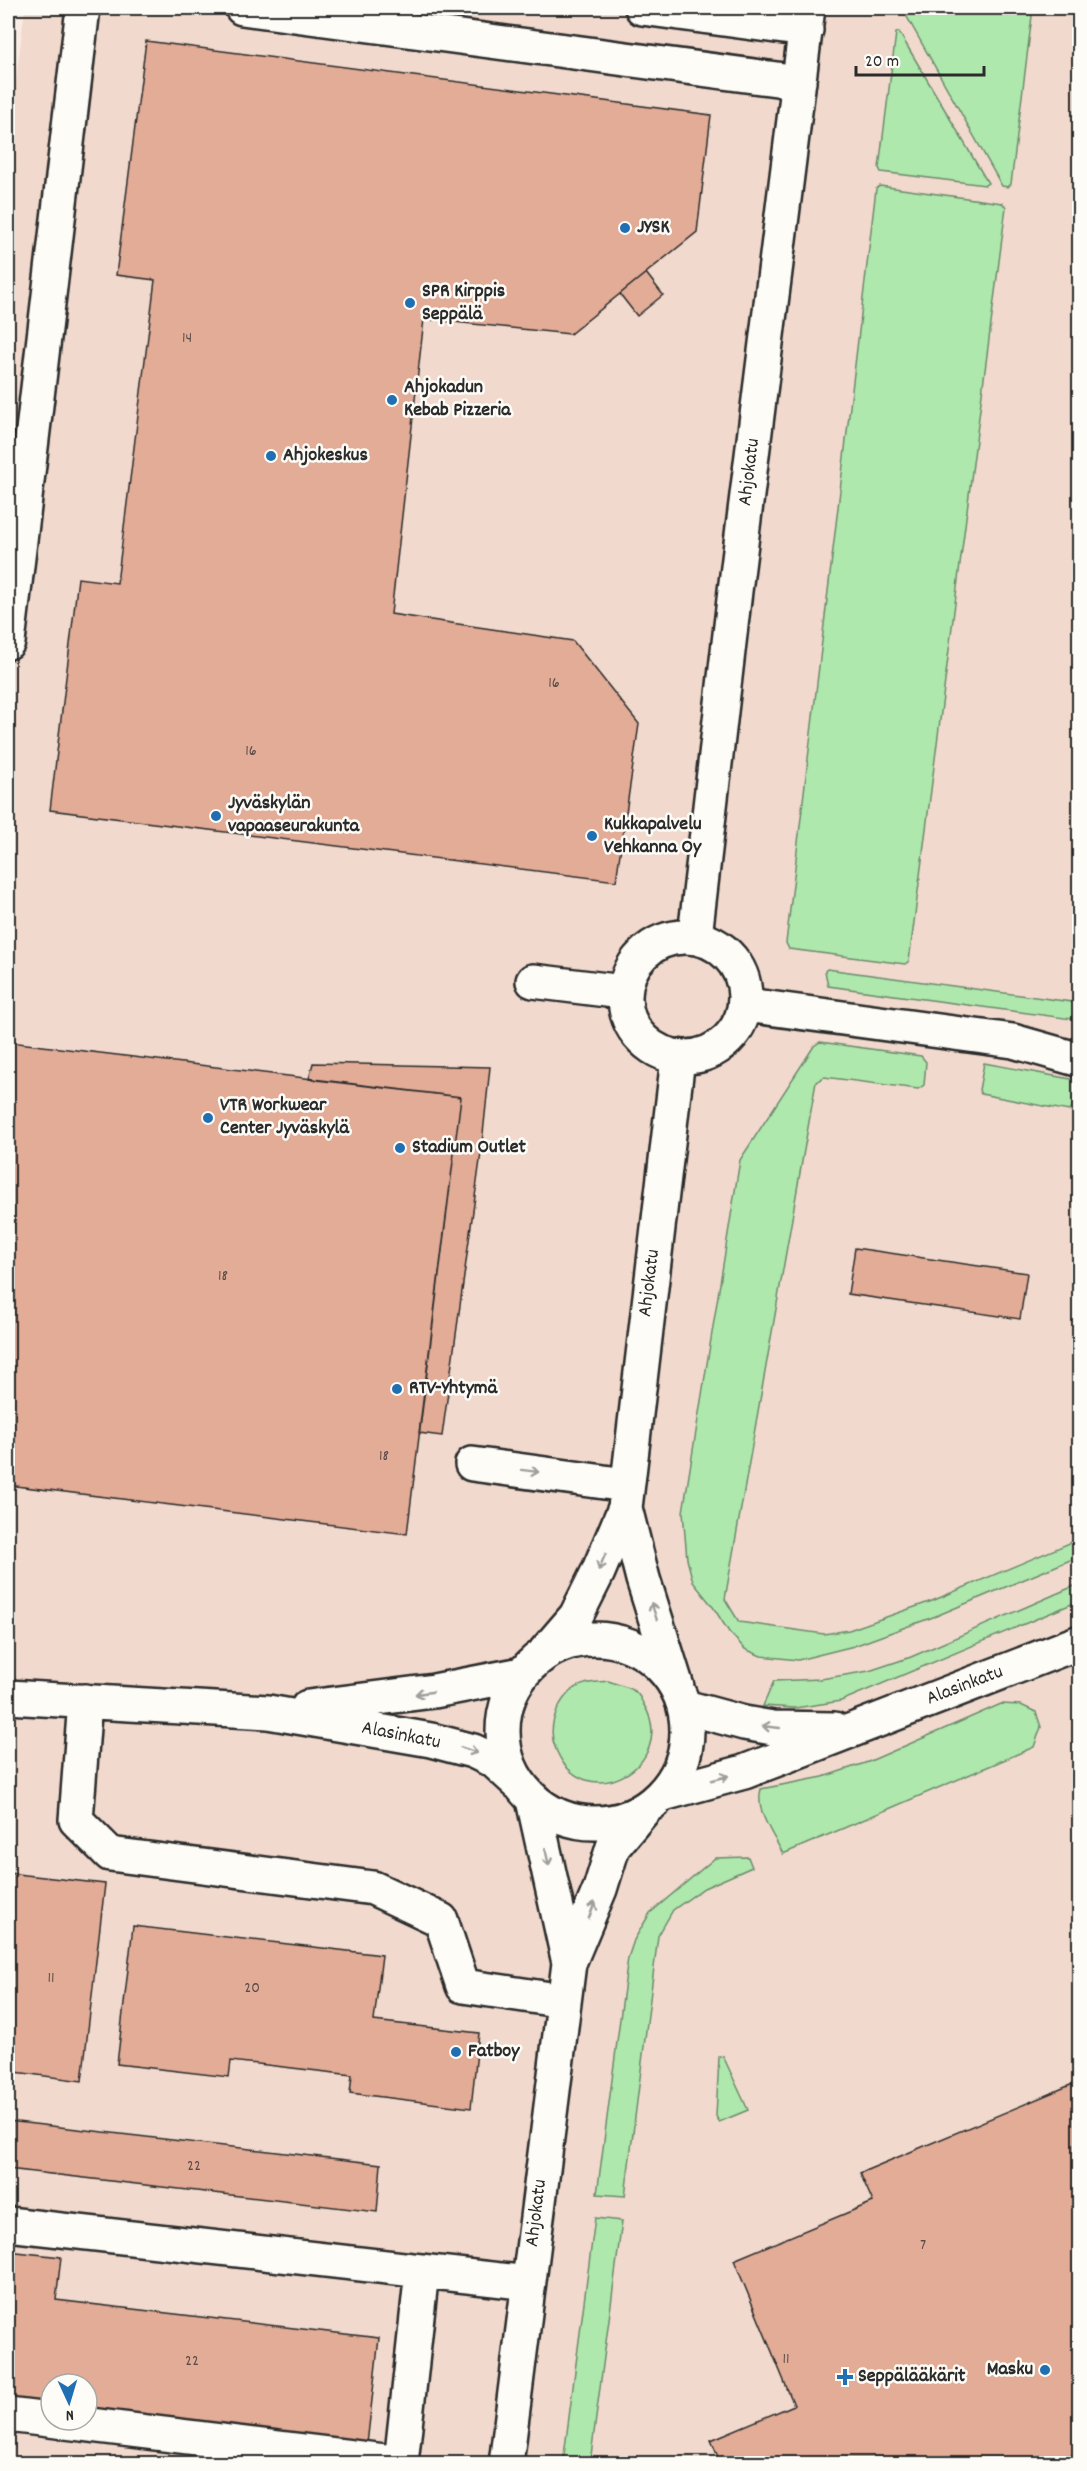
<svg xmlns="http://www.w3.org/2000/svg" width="1087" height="2471" viewBox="0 0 1087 2471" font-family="Dekko,sans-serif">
  <rect width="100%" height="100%" fill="#f8ece4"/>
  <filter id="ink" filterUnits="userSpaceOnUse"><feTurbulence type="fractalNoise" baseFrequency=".0167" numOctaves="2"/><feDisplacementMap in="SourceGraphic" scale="12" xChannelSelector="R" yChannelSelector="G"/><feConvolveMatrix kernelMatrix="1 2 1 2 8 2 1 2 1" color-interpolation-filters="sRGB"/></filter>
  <g filter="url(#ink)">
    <path fill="#f1d9cd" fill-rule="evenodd" d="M25 8H1079V2463L8 2464V143ZM51 2384H87V2420H51Z"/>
    <path fill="#aee8ac" stroke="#6c8a6c" stroke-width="1.5" d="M902 8H1033L1011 184 1008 187 1002 186Z
      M899 32 988 183 985 185 881 172 879 168 896 33Z
      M880 186 1002 203 1006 207 909 961 905 964 789 949 786 943 876 189Z
      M827 969 1079 1003V1020L828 986 825 971Z
      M820 1042 921 1056 926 1062 924 1085 918 1089 824 1077 816 1082 725 1599 739 1622 824 1634 849 1630 932 1601 1079 1539 1080 1556 936 1616 854 1646 798 1660 761 1656 745 1649 729 1632 713 1607 693 1582 687 1559 683 1512 740 1160 814 1046Z
      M984 1063 1076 1080 1078 1082 1072 1108 1069 1111 981 1094 979 1090Z
      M1079 1584V1601L841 1701 795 1708 763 1706 774 1681 821 1679 869 1671 911 1657Z
      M608 1681C616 1684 626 1686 634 1691 639 1693 641 1700 644 1705 680 1765 582 1820 555 1747 546 1724 561 1690 585 1684 592 1682 601 1682 608 1681Z
      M1001 1704 1021 1705 1036 1712 1041 1727 1034 1747 783 1854C773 1834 755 1811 761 1789L823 1777 868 1762Z
      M748 1857 752 1867 704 1888 673 1910 658 1936 625 2196 597 2194 628 1958 634 1940 650 1913 715 1858Z
      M723 2056 748 2110 719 2122 716 2116 719 2057Z
      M595 2218 622 2221 590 2463H563Z"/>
    <path fill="#e2ac97" stroke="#2b2b2b" stroke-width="1.5" d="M146 41 711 115 697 232 570 334 424 319 391 614 573 641 639 724 616 881 50 810 78 578 117 583 155 280 116 275Z
      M646 273 663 295 637 316 620 294Z
      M10 1042 461 1097 407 1534 8 1485V1061Z
      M313 1063 490 1067 481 1153 442 1436 419 1433 461 1097 309 1079Z
      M855 1248 1027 1273 1020 1319 848 1294Z
      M8 1873 105 1884 82 2081 8 2071Z
      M133 1926 382 1955 374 2021 479 2033 471 2108 350 2093 352 2075 231 2061 229 2077 117 2064Z
      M1080 2081V2452L1052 2464H721L711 2440 794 2405 734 2260 873 2202 860 2173Z
      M8 2121 381 2164 377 2212 8 2169Z
      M8 2251 61 2257 56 2300 379 2338 367 2444 87 2412V2384H51V2407L8 2402Z"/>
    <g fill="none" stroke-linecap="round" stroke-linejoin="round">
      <defs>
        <path id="minor" d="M242 8 799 82
          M642 8 806 30
          M8 642 83 8
          M695 936 735 591 808 8
          M625 997a60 60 0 1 1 120 0a60 60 0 1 1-120 0Z
          M533 981 623 992
          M746 1005 1013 1041 1080 1060
          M472 1464 626 1485
          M503 1731a92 92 0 1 1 184 0a92 92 0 1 1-184 0Z
          M545 1652 576 1616 598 1572 625 1508
          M677 1687 643 1579 625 1508 678 1058
          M8 1697 268 1712 431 1740 473 1751 494 1761 518 1783
          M85 1701 76 1820 110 1854 373 1888 441 1920 463 1986 564 2001
          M308 1707 434 1691 522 1674
          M685 1707 744 1723 773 1728 834 1729
          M663 1794 744 1772 1080 1642
          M533 1800 569 1963
          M8 2224 528 2283
          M8 2415 401 2463 422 2271
          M506 2464 569 1963 600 1889 613 1847 643 1811"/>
      </defs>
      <use href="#minor" stroke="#2b2b2b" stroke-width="38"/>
      <use href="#minor" stroke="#fdfcf7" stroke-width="33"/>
    </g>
    <defs><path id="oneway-shaft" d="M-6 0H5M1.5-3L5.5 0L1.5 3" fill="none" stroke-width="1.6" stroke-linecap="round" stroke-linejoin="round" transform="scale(1.5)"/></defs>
    <g stroke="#9e9e9b">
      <use href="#oneway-shaft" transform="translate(530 1471) rotate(7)"/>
      <use href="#oneway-shaft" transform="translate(602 1562) rotate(113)"/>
      <use href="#oneway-shaft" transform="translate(654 1611) rotate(-108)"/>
      <use href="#oneway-shaft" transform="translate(424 1693) rotate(172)"/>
      <use href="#oneway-shaft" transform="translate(771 1727) rotate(-174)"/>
      <use href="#oneway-shaft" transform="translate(469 1750) rotate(18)"/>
      <use href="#oneway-shaft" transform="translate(720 1778) rotate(-15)"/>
      <use href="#oneway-shaft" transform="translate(547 1857) rotate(78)"/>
      <use href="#oneway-shaft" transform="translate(592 1910) rotate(-69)"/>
    </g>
  </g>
  <g fill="#1f6fb2" stroke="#fdfcf7" stroke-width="2">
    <circle cx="625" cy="228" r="6"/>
    <circle cx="410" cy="303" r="6"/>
    <circle cx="392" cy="400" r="6"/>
    <circle cx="271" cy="456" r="6"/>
    <circle cx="216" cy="816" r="6"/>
    <circle cx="592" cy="836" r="6"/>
    <circle cx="208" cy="1118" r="6"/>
    <circle cx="400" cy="1148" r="6"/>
    <circle cx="397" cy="1389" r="6"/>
    <circle cx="456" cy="2052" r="6"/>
    <circle cx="1045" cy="2370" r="6"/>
    <path d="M842 2368h6v6h6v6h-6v6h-6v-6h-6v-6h6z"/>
  </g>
  <g text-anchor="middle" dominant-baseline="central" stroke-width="5" stroke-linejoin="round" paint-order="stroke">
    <g font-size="16" fill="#594b46">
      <text x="187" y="338">14</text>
      <text x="554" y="683">16</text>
      <text x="251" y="751">16</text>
      <text x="223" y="1276">18</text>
      <text x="384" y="1456">18</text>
      <text x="51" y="1978">11</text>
      <text x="252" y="1988">20</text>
      <text x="194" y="2166">22</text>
      <text x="923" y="2245">7</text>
      <text x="786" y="2359">11</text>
      <text x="192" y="2361">22</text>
    </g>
    <g font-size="20" font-weight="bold" fill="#2b2b2b" stroke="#fdfcf7" text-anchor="start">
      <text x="637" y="228">JYSK</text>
      <text x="422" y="292">SPR Kirppis<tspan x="422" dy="23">Seppälä</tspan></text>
      <text x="404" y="388">Ahjokadun<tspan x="404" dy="23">Kebab Pizzeria</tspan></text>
      <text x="283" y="456">Ahjokeskus</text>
      <text x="228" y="804">Jyväskylän<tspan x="228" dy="23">vapaaseurakunta</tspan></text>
      <text x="604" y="825">Kukkapalvelu<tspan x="604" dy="23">Vehkanna Oy</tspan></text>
      <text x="220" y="1106">VTR Workwear<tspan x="220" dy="23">Center Jyväskylä</tspan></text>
      <text x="412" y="1148">Stadium Outlet</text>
      <text x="409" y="1389">RTV-Yhtymä</text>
      <text x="468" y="2052">Fatboy</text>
      <text x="1033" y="2370" text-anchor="end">Masku</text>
      <text x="858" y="2377">Seppälääkärit</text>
    </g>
    <g font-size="20" fill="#2b2b2b" stroke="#fdfcf7">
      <text transform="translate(750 472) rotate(-83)">Ahjokatu</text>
      <text transform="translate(650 1283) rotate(-83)">Ahjokatu</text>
      <text transform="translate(965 1686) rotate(-21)">Alasinkatu</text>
      <text transform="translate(401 1736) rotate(11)">Alasinkatu</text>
      <text transform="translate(537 2213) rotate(-83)">Ahjokatu</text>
    </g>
  </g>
  <rect width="1087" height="2471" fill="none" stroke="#fdfcf7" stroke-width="30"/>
  <rect x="15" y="15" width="1057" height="2441" fill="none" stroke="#2b2b2b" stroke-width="2" filter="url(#ink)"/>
  <g transform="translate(69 2402) rotate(176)"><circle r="28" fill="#fdfcf7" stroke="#a9a8a5" stroke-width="1.5"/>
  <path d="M0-4.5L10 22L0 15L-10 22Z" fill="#1f6fb2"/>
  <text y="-9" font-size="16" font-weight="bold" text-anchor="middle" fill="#2b2b2b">N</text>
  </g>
  <path d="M856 66v9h128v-9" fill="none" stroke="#2b2b2b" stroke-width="3"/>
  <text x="865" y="66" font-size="18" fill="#2b2b2b" stroke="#fdfcf7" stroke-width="4.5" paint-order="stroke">20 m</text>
</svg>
